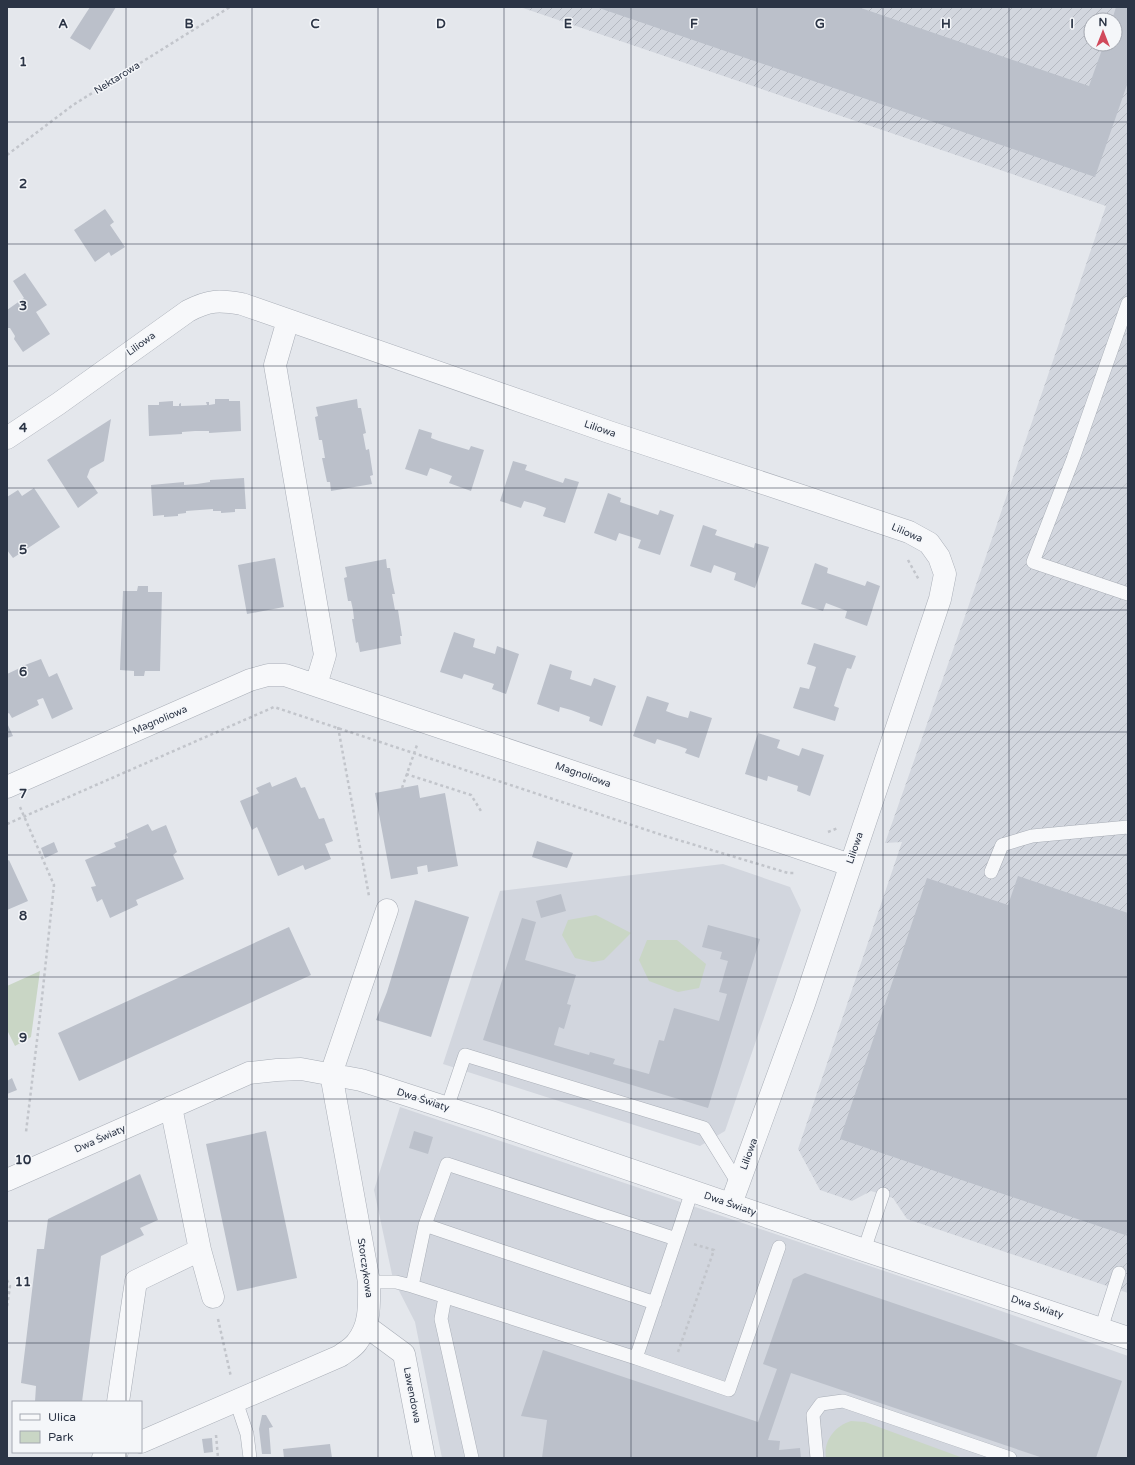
<svg xmlns="http://www.w3.org/2000/svg" width="1135" height="1465" viewBox="0 0 1135 1465" font-family="'Varela Round',sans-serif">
  <defs>
    <pattern id="industrial-furrows" width="10" height="10" patternUnits="userSpaceOnUse"><rect width="10" height="10" fill="#d2d6de"/><path d="M-1 1l2-2M0 10L10 0M9 11l2-2" fill="none" stroke="#b4b8c0"/></pattern>
  </defs>
  <rect width="100%" height="100%" fill="#e4e7ec"/>
  <path fill="#d2d6de" d="M723 864 790 887 801 910 725 1131 700 1146 443 1064 500 891Z
    M400 1107 970 1300 1128 1356V1458H442L415 1322 393 1279 374 1190Z"/>
  <path fill="url(#industrial-furrows)" fill-rule="evenodd" d="M520 7H1128V1293L907 1219 893 1198 871 1191 852 1201 820 1190 798 1149 902 842 885 843 984 562 1106 206ZM1091 20H1115V44H1091Z"/>
  <path fill="#c9d6c5" d="M596 915 631 933 604 960 593 962 575 958 562 935 568 920Z
    M647 940H677L706 964 699 988 678 992 649 981 639 960Z
    M40 971 31 1037 15 1046 7 1030V986Z
    M851 1421 865 1422 963 1458H826C823 1441 835 1426 851 1421Z"/>
  <path fill="#bbc0ca" d="M90 7H116L90 50 70 38Z
    M596 7H858L1089 86 1104 44H1115V20H1112L1116 7H1128V82L1095 177Z
    M105 209 114 222 110 225 125 247 111 256 109 252 95 262 74 230Z
    M25 273 47 305 36 312 50 334 23 352 14 339 15 336 10 328H7V310L24 298 13 281Z
    M215 399H229V401H240L241 431 209 433V431H195L182 432V434L149 436 148 405H159V402L173 401V406H179V404L181 403V406L207 405 206 402H209V405L215 404Z
    M357 399 358 408H361L366 433 363 434 366 450 369 449 373 475 370 476 372 484 331 491 330 482H327L322 458H325L322 440H319L315 417 318 416 316 407Z
    M111 419 104 461 90 469 87 477 98 493 78 508 47 460Z
    M419 429 432 433 431 438 439 441 469 450 471 446 484 450 471 491 449 483 452 476 430 468 427 476 405 469Z
    M513 461 527 465 525 470 563 483 565 478 579 482 565 523 543 516 546 508 535 504 524 501 521 508 500 501Z
    M244 478 246 509H235V512L221 513V511H213V509L186 511V513L178 514V516L164 517V515L153 516 151 485 184 482V485L197 484 210 482V480Z
    M34 488 60 527 13 558 7 550V497L18 490 22 496Z
    M608 493 621 498 620 502 658 515 660 510 674 515 660 555 638 548 641 540 619 533 616 541 594 533Z
    M703 525 717 530 715 535 754 548 755 543 769 547 755 588 734 580 736 573 714 565 711 573 690 566Z
    M275 558 284 607 247 614 238 565Z
    M386 559 387 568H390L392 580 395 594H392L395 610H398L402 636H400L401 644 360 652 358 642 356 643 352 619H354L353 610 351 601H348L344 578 347 577 345 567Z
    M815 563 828 568 827 573 865 586 867 581 880 586 867 626 845 618 847 611 826 603 823 611 801 604Z
    M138 586H148V592H162L160 671H145L144 676H134V671L120 670 123 591H137Z
    M454 632 475 639 473 647 495 654 497 646 519 654 506 694 492 689 494 684 464 674 462 679 440 672Z
    M814 643 856 656 851 669 847 668 844 676 834 706 839 708 835 721 793 708 800 687 809 689 816 667 807 664Z
    M41 659 49 677 57 673 73 709 52 719 43 698 37 700 39 705 12 718 9 713 7 714V674L22 667V665H25Z
    M550 664 572 671 570 679 591 686 594 678 616 686 602 726 589 721 590 717 571 710 560 707 559 712 537 704Z
    M647 696 669 703 666 711 677 715 688 718 690 711 712 718 699 758 685 753 687 749 679 746 657 739 655 744 633 736Z
    M7 723 13 736 7 738Z
    M758 733 780 740 777 748 799 756 802 748 824 755 810 796 797 791 798 786 768 776 767 781 745 774Z
    M296 777 301 788 305 787 319 819 324 818 333 841 325 844 331 859 305 870 303 865 278 876 257 827 252 830 240 801 259 793 256 788 270 782 272 787Z
    M418 785 420 798 445 793 458 866 428 872 427 865 417 867 418 874 391 879 375 793Z
    M148 824 152 831 166 825 177 852 173 855 184 879 136 900 138 905 110 918 102 899 97 902 91 887 96 886 85 860 116 847 114 843 128 838 126 834Z
    M537 841 573 853 567 868 532 857Z
    M54 842 58 852 45 858 41 848Z
    M9 860 28 901 7 910V861Z
    M1018 876 1128 913V1236L840 1139 927 878 1008 905Z
    M561 894 566 911 541 918 536 901Z
    M415 900 469 917 431 1037 376 1020 387 992Z
    M522 918 536 922 525 960 576 975 567 1004 571 1005 564 1029 559 1027 554 1045 589 1055 590 1052 615 1059 613 1064 649 1074 659 1040 664 1041 674 1008 719 1021 727 994 719 992 728 961 720 959 722 952 702 947 708 925 760 939 708 1108 483 1040Z
    M289 927 311 975 79 1081 58 1033Z
    M12 1078 17 1090 7 1094V1081Z
    M266 1131 297 1278 237 1291 206 1144Z
    M414 1131 433 1137 428 1154 409 1148Z
    M140 1174 158 1220 140 1228 144 1235 101 1256 82 1402H35L36 1386 21 1383 37 1249H44L48 1219Z
    M805 1273 1122 1381 1096 1458H1043L791 1373 768 1440 780 1441 779 1450 800 1448 801 1458H542L547 1420 521 1416 543 1350 758 1422 777 1369 763 1364 793 1279Z
    M262 1415H266L273 1427 269 1428 271 1454H262L259 1429Z
    M212 1438 213 1452 204 1453 202 1439Z
    M330 1444 332 1458H284L283 1449Z"/>
  <g fill="none" stroke-linecap="round" stroke-linejoin="round">
    <defs>
      <path id="lane" d="M1128 303 1073 459 1033 562 1128 594
        M991 872 1002 845 1032 836 1128 827
        M447 1108 465 1055 704 1128 738 1183
        M425 1225 655 1303
        M676 1239 692 1191
        M864 1250 883 1194
        M369 1282H396L412 1286 425 1225 447 1164 676 1239 636 1358 412 1286
        M445 1297 441 1319 472 1458
        M1101 1329 1119 1273
        M636 1358 729 1390 779 1247
        M236 1401 247 1434 250 1458
        M817 1458 813 1415 821 1404 843 1401 1010 1458"/>
      <path id="street" d="M288 320 275 365 325 655 316 685
        M7 438 58 404 188 311C209 300 219 300 242 304L609 432 802 496 909 532 929 543 939 557 945 574 940 599 804 1004 731 1204
        M7 787 250 680 268 675H285L850 865
        M7 1180 249 1073 277 1070 301 1069 361 1080 491 1122 864 1250 1128 1338
        M200 1250 213 1297
        M366 1326 404 1354 424 1458
        M118 1402 136 1281 200 1250 171 1107
        M141 1442 340 1356C345 1352 353 1348 357 1342 371 1324 369 1304 369 1282L331 1074 387 910
        M103 1458 117 1452"/>
    </defs>
    <use href="#lane" stroke="#a9aeb7" stroke-width="14"/>
    <use href="#street" stroke="#a9aeb7" stroke-width="23"/>
    <path stroke="#c2c5cb" stroke-width="2.5" stroke-dasharray="3 3" stroke-linecap="butt" d="M7 155 73 105 230 7
      M908 560 919 580
      M338 727 369 896
      M406 774 471 795 481 811
      M402 788 417 745
      M20 807 54 885 41 1007 26 1132
      M7 824 274 707 665 836 788 873H795
      M828 832 838 828
      M7 1280 10 1286 7 1307
      M218 1319 231 1377
      M678 1352 714 1250 693 1244
      M216 1435 218 1458"/>
    <use href="#lane" stroke="#f7f8fa" stroke-width="13"/>
    <use href="#street" stroke="#f7f8fa" stroke-width="22"/>
  </g>
  <path fill="none" stroke="#2b3445" stroke-width="1" stroke-opacity="0.55" d="M126 7V1402M252 7V1458M378 7V1458M504 7V1458M631 7V1458M757 7V1458M883 7V1458M1009 7V1458M7 122H1128M7 244H1128M7 366H1128M7 488H1128M7 610H1128M7 732H1128M7 855H1128M7 977H1128M7 1099H1128M7 1221H1128M7 1343H1128M126 1452V1458"/>
  <g text-anchor="middle" dominant-baseline="central" stroke-width="3" stroke-linejoin="round" paint-order="stroke">
    <g font-size="10" fill="#2b3445" stroke="#f4f6f9">
      <text transform="translate(117 78) rotate(-32)">Nektarowa</text>
      <text transform="translate(141 344) rotate(-36)">Liliowa</text>
      <text transform="translate(600 429) rotate(19)">Liliowa</text>
      <text transform="translate(907 533) rotate(23)">Liliowa</text>
      <text transform="translate(160 720) rotate(-23)">Magnoliowa</text>
      <text transform="translate(583 775) rotate(19)">Magnoliowa</text>
      <text transform="translate(855 848) rotate(-71)">Liliowa</text>
      <text transform="translate(423 1100) rotate(18)">Dwa Światy</text>
      <text transform="translate(100 1139) rotate(-24)">Dwa Światy</text>
      <text transform="translate(749 1154) rotate(-70)">Liliowa</text>
      <text transform="translate(730 1204) rotate(19)">Dwa Światy</text>
      <text transform="translate(365 1268) rotate(82)">Storczykowa</text>
      <text transform="translate(1037 1307) rotate(18)">Dwa Światy</text>
      <text transform="translate(412 1395) rotate(79)">Lawendowa</text>
    </g>
  </g>
  <g font-size="13" text-anchor="middle" font-weight="bold" fill="#2b3445" stroke="#f4f6f9" stroke-width="3" stroke-linejoin="round" paint-order="stroke">
    <text x="63" y="28">A</text>
    <text x="189" y="28">B</text>
    <text x="315" y="28">C</text>
    <text x="441" y="28">D</text>
    <text x="568" y="28">E</text>
    <text x="694" y="28">F</text>
    <text x="820" y="28">G</text>
    <text x="946" y="28">H</text>
    <text x="1072" y="28">I</text>
    <text x="23" y="66">1</text>
    <text x="23" y="188">2</text>
    <text x="23" y="310">3</text>
    <text x="23" y="432">4</text>
    <text x="23" y="554">5</text>
    <text x="23" y="676">6</text>
    <text x="23" y="798">7</text>
    <text x="23" y="920">8</text>
    <text x="23" y="1042">9</text>
    <text x="23" y="1164">10</text>
    <text x="23" y="1286">11</text>
  </g>
  <rect width="1135" height="1465" fill="none" stroke="#2b3445" stroke-width="16"/>
  <rect x="12" y="1401" width="130" height="52" fill="#f4f6f9" stroke="#a4a8b1"/>
  <rect x="20" y="1414" width="20" height="6" fill="#f7f8fa" stroke="#a4a8b1"/>
  <text x="48" y="1421" font-size="12" fill="#2b3445">Ulica</text>
  <rect x="20" y="1431" width="20" height="12" fill="#c9d6c5" stroke="#a4a8b1"/>
  <text x="48" y="1441" font-size="12" fill="#2b3445">Park</text>
  <g transform="translate(1103 32)"><circle r="19" fill="#f4f6f9" stroke="#a4a8b1"/>
  <path d="M0-3L7 15L0 10L-7 15Z" fill="#d1495b"/>
  <text y="-6" font-size="11" font-weight="bold" text-anchor="middle" fill="#2b3445">N</text>
  </g>
</svg>
